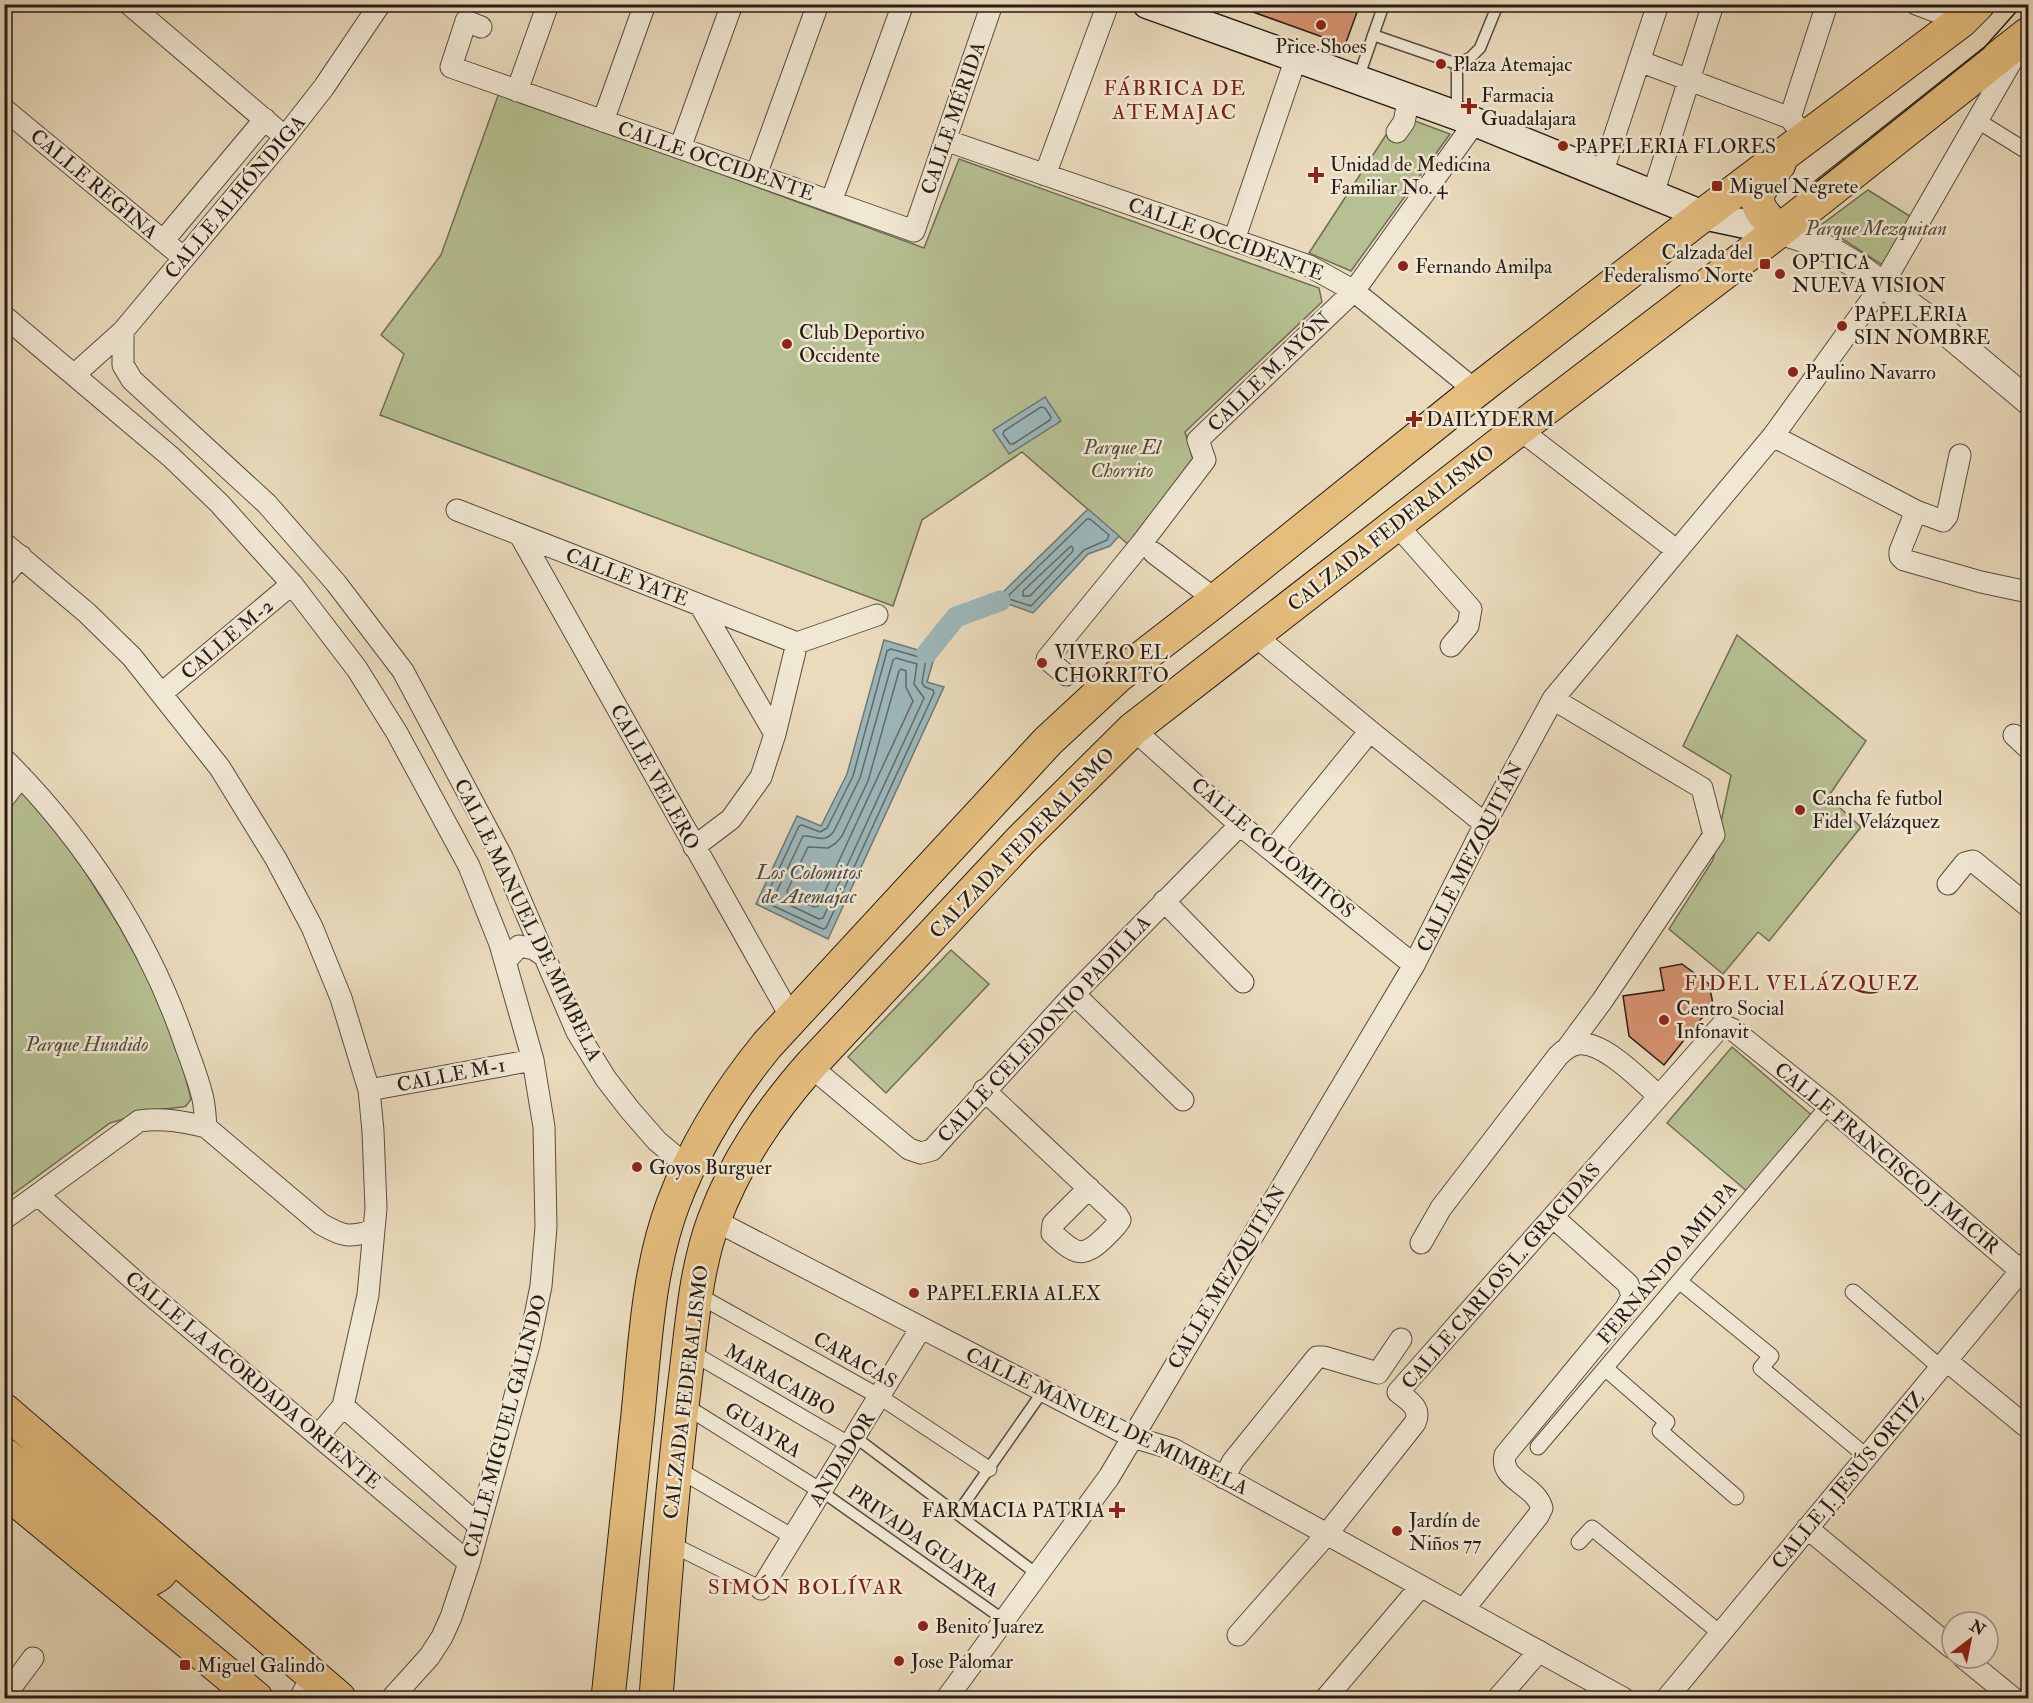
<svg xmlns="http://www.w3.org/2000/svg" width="2033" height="1703" viewBox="0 0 2033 1703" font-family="'IM FELL Double Pica',serif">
  <rect width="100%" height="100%" fill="#eadbbd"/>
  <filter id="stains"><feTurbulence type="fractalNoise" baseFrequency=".00333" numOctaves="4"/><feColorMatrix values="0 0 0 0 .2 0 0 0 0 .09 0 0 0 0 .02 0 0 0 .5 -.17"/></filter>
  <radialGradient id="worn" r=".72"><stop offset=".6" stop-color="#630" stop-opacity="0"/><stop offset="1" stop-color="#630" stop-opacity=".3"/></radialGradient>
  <path fill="#b6c092" stroke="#6f6e54" stroke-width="1.5" d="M499 93 924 248 959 159 1319 288 1322 302 1185 432 1194 463 1130 546 1022 452 922 520 893 606 380 415 404 354 381 335 441 255Z
    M1399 115 1450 134 1351 271 1309 253Z
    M1868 190 1916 220 1887 268 1821 225Z
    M1737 635 1866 741 1828 797 1861 827 1769 941 1758 932 1723 974 1669 929 1713 860 1731 775 1683 746Z
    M20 789 70 848 118 924 151 984 175 1037 191 1099 186 1106 183 1107 154 1110 110 1123 5 1200 4 805Z
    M951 950 989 984 886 1093 848 1057Z
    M1732 1047 1821 1123 1756 1199 1667 1123Z"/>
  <path fill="#9cb8bb" stroke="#6e7a79" stroke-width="1.5" d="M1045 397 1061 421 1009 454 993 430Z
    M1088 509 1119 536 1110 546 1088 554 1033 613 1000 601 997 598Z
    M884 640 935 655 927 682 944 687 828 939 756 904 797 816 821 826 847 774Z"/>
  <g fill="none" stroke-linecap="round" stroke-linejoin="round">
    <path stroke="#626a69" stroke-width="1.5" d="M1041 407 1045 408 1051 417 1050 420 1013 444H1010L1003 434 1004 431Z
      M1087 519H1090L1109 535 1107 540 1084 550 1031 606 1009 599V595Z
      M1071 546 1073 548V551L1030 596H1023V591Z
      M891 649 926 659 922 683 925 687 933 690 934 693 826 928 823 929 767 903 765 899 799 826 802 825 820 832 827 828 853 776 887 651Z
      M896 658 917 664 914 684 924 698 823 918 819 919 777 899 775 895 803 836C815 835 824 845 834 831L860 778 893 660Z
      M901 669 906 671V687L913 701 818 906 814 907 788 895 787 891 808 847 828 848 836 843 842 836 868 781 899 671Z"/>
    <path stroke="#9cb8bb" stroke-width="21" d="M927 653 956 617 1000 601"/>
  </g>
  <path fill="#d79270" stroke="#281d17" stroke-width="1.5" d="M1239 4H1360L1345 45 1239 7Z
    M1682 964 1709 984 1713 1004 1664 1065 1629 1036 1623 996 1664 990 1660 968Z"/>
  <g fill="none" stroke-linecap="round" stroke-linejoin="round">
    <defs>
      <path id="service" d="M1373 35 1457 64 1470 58 1480 48 1498 4
        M1457 64V114
        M1358 79 1384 4
        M855 1437 1037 1574
        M821 1491 1004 1620
        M957 1514 1043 1391"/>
      <path id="pedestrian" d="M1978 121 2028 152
        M1679 1281 1771 1356 1761 1368 1867 1457
        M1853 1292 1941 1368
        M696 1294 880 1397 989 1469
        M689 1351 850 1445
        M1605 1368 1667 1422 1660 1431 1736 1497
        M682 1404 821 1491
        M1538 1447 1828 1106
        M674 1467 793 1537
        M667 1542 761 1589
        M1579 1542 1592 1528 1720 1633"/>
      <path id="minor" d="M129 4 285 137
        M1916 4 1961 21
        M481 27 466 21 451 67 914 231 992 4
        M1639 61 1790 118 1805 137
        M517 91 548 4
        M4 109 184 258
        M1790 118 1827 4
        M603 121 645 4
        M1397 132 1404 122 1409 98
        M945 140 1309 266 1354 291 1476 391
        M680 148 732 4
        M1602 174 1658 4
        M756 175 818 4
        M1045 175 1108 4
        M1653 194 1713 4
        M831 202 903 4
        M1234 240 1296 58
        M163 241 265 119
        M4 316 171 457 219 503 292 584 357 669 397 733 469 866 500 944 520 1014 533 1060 544 1127 546 1227 541 1286 529 1345 469 1563 451 1617 442 1637 429 1657 392 1698
        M123 331V365L132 380 267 504 336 583 403 671 502 857 577 1032 606 1079 630 1110 657 1141 688 1167
        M74 375 123 331 285 137 324 87 380 4
        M1519 429 1667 543
        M1773 436 1916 511 1943 521 1947 516 1960 455
        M457 510 797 643
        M1916 511 1900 551V556L1904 560 1981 582 2028 592
        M1396 524 1471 609 1468 626 1451 646
        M520 535 792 1019
        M4 543 87 613 132 657 220 768 276 859 312 927 341 998 369 1090 373 1131 376 1208 368 1295 343 1406 319 1435
        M1154 553 1216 600
        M4 576 21 556
        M700 605 775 734
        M1253 634 1370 731 1485 824
        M797 643 877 615
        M1066 675 1047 659 1141 544 1205 460 1198 440 1354 291 1475 122
        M162 693 292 584
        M1553 699 1702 788 1714 835 1602 1001 1568 1047
        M1133 729 1240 825 1414 965
        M2014 735 2028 748
        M4 759C85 839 150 940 186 1047 192 1063 198 1079 202 1095 205 1105 205 1117 206 1127L321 1224C344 1237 349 1238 374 1230
        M4 798 21 776
        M694 847 731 819 761 777 775 734 797 643
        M1273 850 1370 731
        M1948 884 1965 863 1973 861 2028 906
        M1164 901 1243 982
        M505 962 519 946 534 949 544 956
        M1074 994 1183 1100
        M810 1066 909 1149 921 1153 932 1150 1074 994 1240 825
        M369 1090 533 1060
        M984 1090 1117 1215 1120 1220C1116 1227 1110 1232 1104 1238 1081 1261 1073 1252 1052 1233L1053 1224 1089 1188
        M38 1195 145 1290 469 1563
        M4 1219 139 1121C163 1118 182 1121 206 1127
        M714 1220 1132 1437 1173 1449 1623 1698
        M1421 1243 1441 1208 1558 1056C1564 1050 1570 1045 1578 1044 1604 1041 1640 1080 1659 1096
        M1947 1361 2028 1428
        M343 1406 478 1525
        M1224 1478 1233 1461 1317 1357H1324L1378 1373 1401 1339
        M1807 1528 1952 1648
        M761 1589 921 1328
        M1464 1609 1538 1516 1542 1508C1535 1484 1499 1480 1505 1455L1626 1308 1632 1296 1628 1284 1553 1217
        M1238 1635 1327 1534 1415 1423C1422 1408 1409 1401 1398 1392L1722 1025 1732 1029 1828 1106 2021 1271
        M1964 1658 2013 1698
        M4 1697 33 1658
        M300 1698 312 1676
        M947 1698 1109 1477 1414 965 1485 824 1553 699 1773 436 1883 284 2019 48
        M1326 1698 1421 1586
        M1498 1698 1539 1651
        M1667 1698 2028 1262"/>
      <path id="tertiary" d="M1779 231 1807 240 1834 252 1859 267 1941 328 2028 401"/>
      <path id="secondary" d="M1147 4 1475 122 1703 215 1779 231"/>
      <path id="primary" d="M1779 164C1754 197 1747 198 1779 231
        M4 1410 339 1698
        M4 1454 106 1536 143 1576 151 1579C162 1574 166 1569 164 1557L146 1541
        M4 1490 256 1698
        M608 1698C618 1604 628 1509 638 1414 645 1345 648 1271 673 1204 695 1145 727 1094 767 1045L1048 741 1118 676 1216 600 1476 391 1703 215 1961 21 1978 4
        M656 1698C664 1592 672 1487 685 1381 692 1327 695 1271 714 1220 736 1161 769 1113 810 1066L1021 840 1133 729 1519 429 1779 231 2028 34"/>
    </defs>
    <use href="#service" stroke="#584c40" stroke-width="13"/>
    <use href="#pedestrian" stroke="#584c40" stroke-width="17"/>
    <use href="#minor" stroke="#584c40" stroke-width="23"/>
    <use href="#tertiary" stroke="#584c40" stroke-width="28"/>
    <use href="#secondary" stroke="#281d17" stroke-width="31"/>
    <use href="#primary" stroke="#281d17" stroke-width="35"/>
    <use href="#service" stroke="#f1e8d4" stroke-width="10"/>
    <use href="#pedestrian" stroke="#f1e8d4" stroke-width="15"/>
    <use href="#minor" stroke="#f1e8d4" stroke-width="21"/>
    <use href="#tertiary" stroke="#f1e8d4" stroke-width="26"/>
    <use href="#secondary" stroke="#f1e8d4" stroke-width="28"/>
    <use href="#primary" stroke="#e5be7e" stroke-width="33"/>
    <path stroke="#281d17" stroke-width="1.5" d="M1806 190 1983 49 2023 4"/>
  </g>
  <g fill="#8f2418" stroke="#f1e8d4" stroke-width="2">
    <circle cx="1321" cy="25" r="6"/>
    <circle cx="1441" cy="64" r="6"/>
    <path d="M1466 97h6v6h6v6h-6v6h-6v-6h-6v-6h6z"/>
    <circle cx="1563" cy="146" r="6"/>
    <path d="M1313 166h6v6h6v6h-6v6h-6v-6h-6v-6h6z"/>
    <rect x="1711" y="180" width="12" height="12" rx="3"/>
    <rect x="1759" y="258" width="12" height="12" rx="3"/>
    <circle cx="1403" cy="266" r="6"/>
    <circle cx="1780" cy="274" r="6"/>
    <circle cx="1842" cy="326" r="6"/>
    <circle cx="787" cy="344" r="6"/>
    <circle cx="1793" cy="372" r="6"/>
    <path d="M1411 410h6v6h6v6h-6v6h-6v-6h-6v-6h6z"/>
    <circle cx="1042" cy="663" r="6"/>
    <circle cx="1800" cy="810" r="6"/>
    <circle cx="1664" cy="1020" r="6"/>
    <circle cx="637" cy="1167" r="6"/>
    <circle cx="914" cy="1293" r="6"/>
    <path d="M1114 1501h6v6h6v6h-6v6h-6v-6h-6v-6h6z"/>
    <circle cx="1397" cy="1531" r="6"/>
    <circle cx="923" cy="1626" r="6"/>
    <circle cx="899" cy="1661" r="6"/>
    <rect x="179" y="1659" width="12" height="12" rx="3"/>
  </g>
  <g text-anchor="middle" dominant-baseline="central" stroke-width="5" stroke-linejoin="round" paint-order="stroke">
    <g font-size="20" fill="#281d17" stroke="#f1e8d4" text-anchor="start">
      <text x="1321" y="46" text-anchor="middle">Price Shoes</text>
      <text x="1453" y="64">Plaza Atemajac</text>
      <text x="1481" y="95">Farmacia<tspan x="1481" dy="23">Guadalajara</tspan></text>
      <text x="1575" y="146">PAPELERIA FLORES</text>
      <text x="1330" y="164">Unidad de Medicina<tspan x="1330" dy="23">Familiar No. 4</tspan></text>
      <text x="1729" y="186">Miguel Negrete</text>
      <text x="1753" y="252" text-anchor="end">Calzada del<tspan x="1753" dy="23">Federalismo Norte</tspan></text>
      <text x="1792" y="262">OPTICA<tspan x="1792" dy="23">NUEVA VISION</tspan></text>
      <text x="1415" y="266">Fernando Amilpa</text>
      <text x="1854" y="314">PAPELERIA<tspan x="1854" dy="23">SIN NOMBRE</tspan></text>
      <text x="799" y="332">Club Deportivo<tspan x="799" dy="23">Occidente</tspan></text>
      <text x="1805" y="372">Paulino Navarro</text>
      <text x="1426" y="419">DAILYDERM</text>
      <text x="1054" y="652">VIVERO EL<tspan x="1054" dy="23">CHORRITO</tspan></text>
      <text x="1812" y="798">Cancha fe futbol<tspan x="1812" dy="23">Fidel Velázquez</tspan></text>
      <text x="1676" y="1008">Centro Social<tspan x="1676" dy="23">Infonavit</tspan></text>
      <text x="649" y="1167">Goyos Burguer</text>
      <text x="926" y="1293">PAPELERIA ALEX</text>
      <text x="1105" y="1510" text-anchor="end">FARMACIA PATRIA</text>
      <text x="1409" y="1520">Jardín de<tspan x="1409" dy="23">Niños 77</tspan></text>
      <text x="935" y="1626">Benito Juarez</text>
      <text x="911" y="1661">Jose Palomar</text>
      <text x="197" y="1665">Miguel Galindo</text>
    </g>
    <g font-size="20" fill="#281d17" stroke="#f1e8d4">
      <text transform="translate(953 118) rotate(-71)">CALLE MÉRIDA</text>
      <text transform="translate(716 161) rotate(19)">CALLE OCCIDENTE</text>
      <text transform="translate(94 184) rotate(40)">CALLE REGINA</text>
      <text transform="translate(235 197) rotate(-50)">CALLE ALHÓNDIGA</text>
      <text transform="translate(1226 239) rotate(20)">CALLE OCCIDENTE</text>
      <text transform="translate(1269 372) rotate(-44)">CALLE M. AYÓN</text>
      <text transform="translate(1391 528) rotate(-38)">CALZADA FEDERALISMO</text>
      <text transform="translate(627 577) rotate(21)">CALLE YATE</text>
      <text transform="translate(227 639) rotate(-40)">CALLE M-2</text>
      <text transform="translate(655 777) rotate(61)">CALLE VELERO</text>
      <text transform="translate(1022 843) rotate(-46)">CALZADA FEDERALISMO</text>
      <text transform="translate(1273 848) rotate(40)">CALLE COLOMITOS</text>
      <text transform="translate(1470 857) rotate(-63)">CALLE MEZQUITÁN</text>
      <text transform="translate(528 920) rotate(64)">CALLE MANUEL DE MIMBELA</text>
      <text transform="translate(1044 1029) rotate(-47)">CALLE CELEDONIO PADILLA</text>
      <text transform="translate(451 1075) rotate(-11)">CALLE M-1</text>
      <text transform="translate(1887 1158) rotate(40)">CALLE FRANCISCO J. MACIR</text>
      <text transform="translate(1667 1263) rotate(-50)">FERNANDO AMILPA</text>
      <text transform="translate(1501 1276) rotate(-49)">CALLE CARLOS L. GRACIDAS</text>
      <text transform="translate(1227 1277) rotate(-59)">CALLE MEZQUITÁN</text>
      <text transform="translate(855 1360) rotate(30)">CARACAS</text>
      <text transform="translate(253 1380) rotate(40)">CALLE LA ACORDADA ORIENTE</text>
      <text transform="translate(780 1380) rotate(30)">MARACAIBO</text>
      <text transform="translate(686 1392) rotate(-83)">CALZADA FEDERALISMO</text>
      <text transform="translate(1107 1421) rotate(26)">CALLE MANUEL DE MIMBELA</text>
      <text transform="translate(505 1426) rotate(-75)">CALLE MIGUEL GALINDO</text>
      <text transform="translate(763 1430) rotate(32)">GUAYRA</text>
      <text transform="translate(842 1459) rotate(-58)">ANDADOR</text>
      <text transform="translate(1848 1480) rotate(-50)">CALLE J. JESÚS ORTIZ</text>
      <text transform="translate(923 1541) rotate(35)">PRIVADA GUAYRA</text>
    </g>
    <g font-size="20" font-style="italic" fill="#534e3c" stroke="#f1e8d4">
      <text x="1876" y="228">Parque Mezquitan</text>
      <text x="1122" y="447">Parque El<tspan x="1122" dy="23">Chorrito</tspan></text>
      <text x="87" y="1044">Parque Hundido</text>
    </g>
    <g font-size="21" letter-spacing="1.5" fill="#7a1f14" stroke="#f1e8d4">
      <text x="1175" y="88">FÁBRICA DE<tspan x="1175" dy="24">ATEMAJAC</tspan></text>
      <text x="1802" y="983">FIDEL VELÁZQUEZ</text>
      <text x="806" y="1587">SIMÓN BOLÍVAR</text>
    </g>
    <g font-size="21" font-style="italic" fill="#4b4c48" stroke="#f1e8d4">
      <text x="809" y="872">Los Colomitos<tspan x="809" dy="24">de Atemajac</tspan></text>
    </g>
  </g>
  <rect width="2033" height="1703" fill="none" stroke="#eadbbd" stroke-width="24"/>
  <rect x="6" y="6" width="2021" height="1691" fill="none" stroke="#281d17" stroke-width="3"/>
  <rect x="12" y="12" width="2009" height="1679" fill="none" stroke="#281d17" stroke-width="1.5"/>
  <g transform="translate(1970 1640) rotate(32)"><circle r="28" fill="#f1e8d4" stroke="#a19788" stroke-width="1.5"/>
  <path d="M0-4.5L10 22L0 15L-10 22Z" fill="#8f2418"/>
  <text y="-9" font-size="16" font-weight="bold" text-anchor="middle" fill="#281d17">N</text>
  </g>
  <rect width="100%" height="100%" filter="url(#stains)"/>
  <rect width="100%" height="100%" fill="url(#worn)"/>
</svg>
